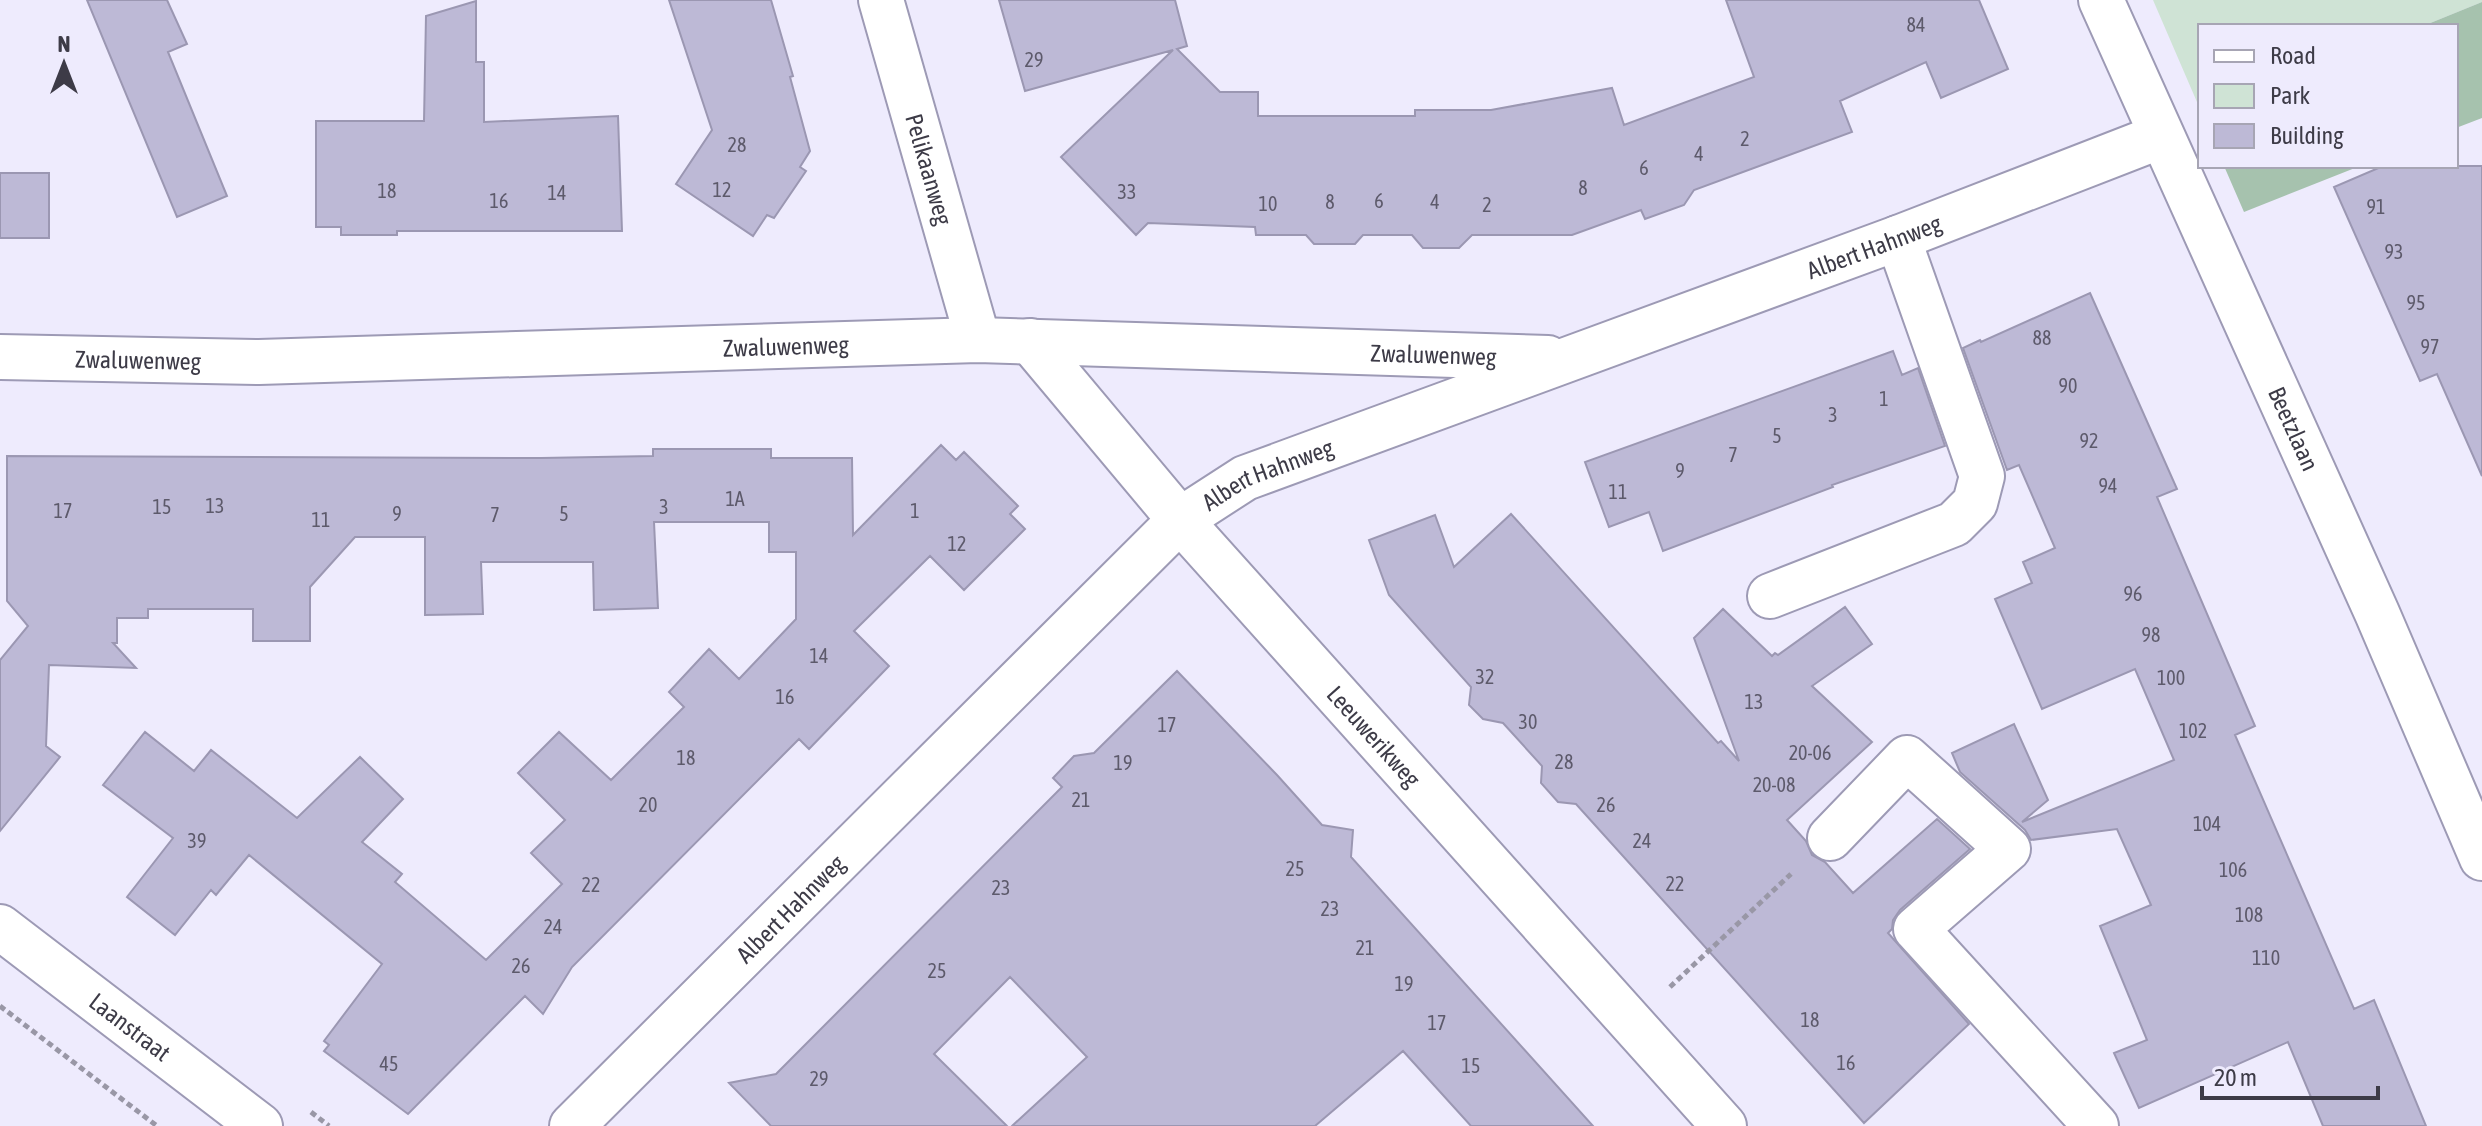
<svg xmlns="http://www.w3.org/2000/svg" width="2482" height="1126" viewBox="0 0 2482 1126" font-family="'Asap Condensed',sans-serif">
  <rect width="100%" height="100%" fill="#eeebfd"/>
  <path fill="#cfe3d5" d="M2153 0H2482V2L2423 26H2200V109Z"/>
  <path fill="#a6c2ae" d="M2482 2V118L2456 128V26H2423Z
    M2224 166H2360L2244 212Z"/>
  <path fill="#bdb9d6" stroke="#9b97b2" stroke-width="2" d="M87 0H167L187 44 168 52 227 196 177 217Z
    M669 0H771L793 76 790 77 810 151 800 167 806 171 774 218 767 215 753 236 676 184 712 130Z
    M999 0H1175L1187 46 1177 49 1220 92H1258V116H1415V110H1491L1612 88 1624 125 1754 77 1726 0H1979L2008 69 1941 98 1926 62 1840 101 1852 132 1694 190 1684 205 1645 219 1641 210 1572 235H1472L1459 248H1423L1412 235H1363L1355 244H1314L1306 235H1256L1255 227 1148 223 1136 235 1061 157 1173 50 1025 91Z
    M476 1V62H484V122L618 116 622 231H397V235H341V227H316V121H424L426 16Z
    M2383 166H2482V476L2437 374 2420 381 2334 187Z
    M0 173H49V238H0Z
    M2090 293 2177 489 2157 497 2255 726 2235 735 2354 1009 2374 1000 2426 1126H2323L2288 1042 2139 1108 2114 1053 2147 1040 2100 926 2151 905 2117 829 2031 840 2025 830 1960 772 1952 753 2014 724 2048 800 2022 822 2174 760 2135 669 2042 709 1995 599 2032 583 2023 562 2055 548 2019 465 2007 470 1963 348 1980 340 1981 342Z
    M1893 351 1902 375 1918 368 1945 446 1832 485 1833 487 1663 551 1649 512 1609 527 1585 462Z
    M941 445 956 460 964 452 1018 506 1010 514 1025 529 964 590 930 556 854 631 889 666 809 749 799 739 572 967 543 1014 525 996 408 1114 324 1051 329 1045 324 1041 382 964 249 855 216 895 211 890 175 935 127 897 173 838 103 785 145 732 194 771 211 750 297 818 360 757 403 799 362 842 402 874 395 882 486 960 562 884 531 853 565 820 518 773 559 732 611 780 684 707 669 692 709 649 739 679 796 619V552H769V522H654L658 608 594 610 593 562H481L483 614 425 615V537H355L310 587V641H253V609H148V618H117V643H113L136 668 49 665 46 746 60 757 0 831V660L28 626 7 601V456L541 458 653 456V449H771V458H852L853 535Z
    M1511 514 1718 743 1721 741 1739 761 1694 638 1723 609 1772 656 1775 653 1778 655 1845 607 1872 644 1812 686 1872 742 1787 820 1806 841 1812 855 1825 862 1853 893 1937 819 1970 849 1900 910 1893 920 1892 929 1888 933 1969 1024 1864 1123 1576 804 1558 802 1541 783 1542 766 1503 723 1483 719 1469 705 1471 687 1389 595 1369 540 1435 515 1454 567Z
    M1177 671 1277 775 1322 825 1353 830 1351 857 1593 1126H1471L1403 1051 1315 1126H1012L1087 1057 1010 977 934 1054 1007 1126H771L729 1083 776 1074 1062 787 1053 778 1074 756 1094 753Z"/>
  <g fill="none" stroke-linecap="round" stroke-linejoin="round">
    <defs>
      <g id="minor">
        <path id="s1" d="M881 0 978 340"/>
        <path id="s2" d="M2101 0 2377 613 2482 858"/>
        <path id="s3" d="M1030 341 1180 520 1724 1126"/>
        <path id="s4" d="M0 357 259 362 978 340 1548 358"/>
        <path d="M1770 596 1954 524 1975 503 1982 476 1898 238"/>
        <path d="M1830 838 1907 758 2008 849 1916 929 2096 1126"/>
        <path id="s5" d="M0 927 260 1126"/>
        <path id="s6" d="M572 1126 1180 520 1245 478 1898 238 2161 136"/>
      </g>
    </defs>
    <use href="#minor" stroke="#9d9ab5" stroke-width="48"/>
    <path stroke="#9997a6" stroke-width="5" stroke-dasharray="6 4" stroke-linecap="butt" d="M1670 987 1791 874
      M0 1006 157 1126
      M311 1112 329 1126"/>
    <use href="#minor" stroke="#fff" stroke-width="44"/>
  </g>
  <g text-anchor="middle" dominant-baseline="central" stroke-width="6" stroke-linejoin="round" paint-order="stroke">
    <g font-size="20" fill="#5d5a6b">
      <text x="1916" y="24">84</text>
      <text x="1034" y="59">29</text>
      <text x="1745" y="138">2</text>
      <text x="737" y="144">28</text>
      <text x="1699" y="153">4</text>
      <text x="1644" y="167">6</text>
      <text x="1583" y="187">8</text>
      <text x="722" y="189">12</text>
      <text x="387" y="190">18</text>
      <text x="1127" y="191">33</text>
      <text x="557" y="192">14</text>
      <text x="499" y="200">16</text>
      <text x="1379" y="200">6</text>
      <text x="1330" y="201">8</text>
      <text x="1435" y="201">4</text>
      <text x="1268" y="203">10</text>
      <text x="1487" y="204">2</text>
      <text x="2376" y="206">91</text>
      <text x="2394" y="251">93</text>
      <text x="2416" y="302">95</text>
      <text x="2042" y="337">88</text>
      <text x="2430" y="346">97</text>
      <text x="2068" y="385">90</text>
      <text x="1884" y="398">1</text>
      <text x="1833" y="414">3</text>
      <text x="1777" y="435">5</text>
      <text x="2089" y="440">92</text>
      <text x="1733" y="454">7</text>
      <text x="1680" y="470">9</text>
      <text x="2108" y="485">94</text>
      <text x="1618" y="491">11</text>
      <text x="735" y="498">1A</text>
      <text x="215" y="505">13</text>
      <text x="162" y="506">15</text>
      <text x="664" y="506">3</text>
      <text x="63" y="510">17</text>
      <text x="915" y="510">1</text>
      <text x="397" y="513">9</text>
      <text x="564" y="513">5</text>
      <text x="495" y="514">7</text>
      <text x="321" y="519">11</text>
      <text x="957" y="543">12</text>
      <text x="2133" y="593">96</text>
      <text x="2151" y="634">98</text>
      <text x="819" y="655">14</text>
      <text x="1485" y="676">32</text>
      <text x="2171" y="677">100</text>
      <text x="785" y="696">16</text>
      <text x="1754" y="701">13</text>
      <text x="1528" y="721">30</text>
      <text x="1167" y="724">17</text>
      <text x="2193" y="730">102</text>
      <text x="1810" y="752">20-06</text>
      <text x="686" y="757">18</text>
      <text x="1564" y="761">28</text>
      <text x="1123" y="762">19</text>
      <text x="1774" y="784">20-08</text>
      <text x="1081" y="799">21</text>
      <text x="648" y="804">20</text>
      <text x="1606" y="804">26</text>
      <text x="2207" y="823">104</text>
      <text x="197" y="840">39</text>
      <text x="1642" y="840">24</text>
      <text x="1295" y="868">25</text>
      <text x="2233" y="869">106</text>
      <text x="1675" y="883">22</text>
      <text x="591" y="884">22</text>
      <text x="1001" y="887">23</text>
      <text x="1330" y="908">23</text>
      <text x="2249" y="914">108</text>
      <text x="553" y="926">24</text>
      <text x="1365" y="947">21</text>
      <text x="2266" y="957">110</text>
      <text x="521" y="965">26</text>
      <text x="937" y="970">25</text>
      <text x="1404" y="983">19</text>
      <text x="1810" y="1019">18</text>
      <text x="1437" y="1022">17</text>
      <text x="1846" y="1062">16</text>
      <text x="389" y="1063">45</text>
      <text x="1471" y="1065">15</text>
      <text x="819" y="1078">29</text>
    </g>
    <g font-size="24" fill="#3d3b47" stroke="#eeebfd">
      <text stroke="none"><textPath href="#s1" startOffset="176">Pelikaanweg</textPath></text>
      <text stroke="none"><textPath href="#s6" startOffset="1606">Albert Hahnweg</textPath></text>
      <text stroke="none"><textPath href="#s4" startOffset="786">Zwaluwenweg</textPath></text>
      <text stroke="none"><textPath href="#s4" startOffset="1434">Zwaluwenweg</textPath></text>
      <text stroke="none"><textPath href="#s4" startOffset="138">Zwaluwenweg</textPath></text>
      <text stroke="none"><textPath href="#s2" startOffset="470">Beetzlaan</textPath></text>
      <text stroke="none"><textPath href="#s6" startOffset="958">Albert Hahnweg</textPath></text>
      <text stroke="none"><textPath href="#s3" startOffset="524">Leeuwerikweg</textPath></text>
      <text stroke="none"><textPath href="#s6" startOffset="308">Albert Hahnweg</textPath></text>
      <text stroke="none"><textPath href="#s5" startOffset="164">Laanstraat</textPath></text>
    </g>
  </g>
  <rect x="2198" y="24" width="260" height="144" fill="#eeebfd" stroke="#a7a5b4" stroke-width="2"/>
  <rect x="2214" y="50" width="40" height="12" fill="#ffffff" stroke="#a7a5b4" stroke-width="2"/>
  <text x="2270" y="64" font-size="24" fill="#3d3b47">Road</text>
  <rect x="2214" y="84" width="40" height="24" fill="#cfe3d5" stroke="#a7a5b4" stroke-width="2"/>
  <text x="2270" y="104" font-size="24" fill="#3d3b47">Park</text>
  <rect x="2214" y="124" width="40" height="24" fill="#bdb9d6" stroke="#a7a5b4" stroke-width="2"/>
  <text x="2270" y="144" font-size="24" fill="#3d3b47">Building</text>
  <g transform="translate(64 64)" stroke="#eeebfd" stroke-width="6" paint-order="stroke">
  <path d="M0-6L14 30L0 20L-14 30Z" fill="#3d3b47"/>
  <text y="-12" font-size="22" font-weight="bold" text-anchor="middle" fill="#3d3b47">N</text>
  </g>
  <path d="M2202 1086v12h176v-12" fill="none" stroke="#3d3b47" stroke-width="4"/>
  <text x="2214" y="1086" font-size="24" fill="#3d3b47" stroke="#eeebfd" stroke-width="6" paint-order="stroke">20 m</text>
</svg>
